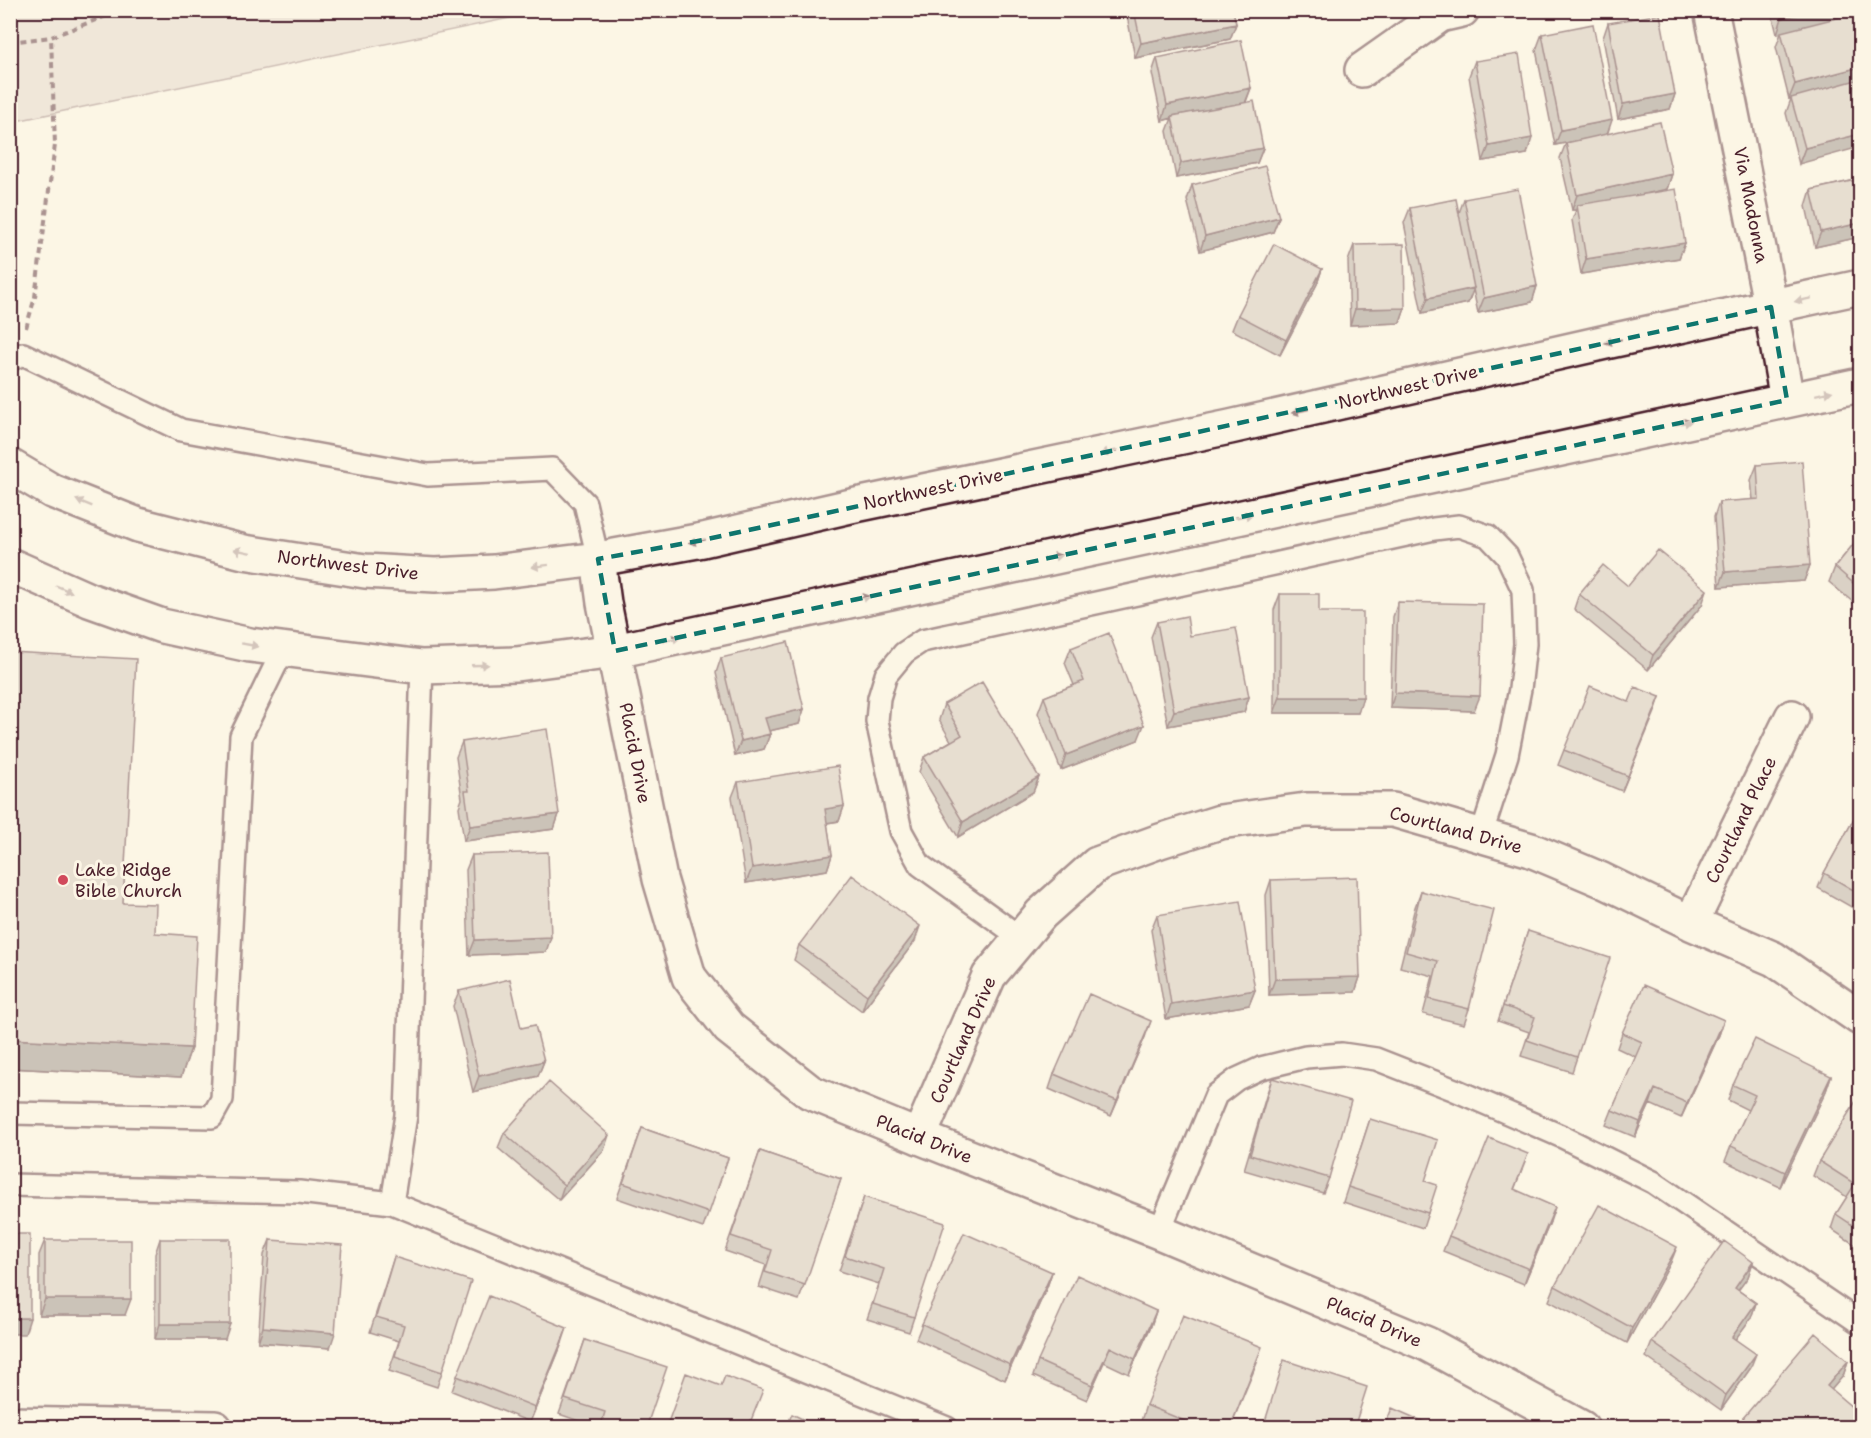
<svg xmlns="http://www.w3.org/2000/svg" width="1871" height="1438" viewBox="0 0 1871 1438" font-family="'Shantell Sans',sans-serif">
  <rect width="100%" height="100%" fill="#fcf5e5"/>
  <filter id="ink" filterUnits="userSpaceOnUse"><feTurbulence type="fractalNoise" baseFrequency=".0167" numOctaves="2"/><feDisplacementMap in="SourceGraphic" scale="12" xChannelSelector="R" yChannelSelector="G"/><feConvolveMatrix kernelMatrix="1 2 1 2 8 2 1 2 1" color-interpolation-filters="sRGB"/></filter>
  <g filter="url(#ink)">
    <path fill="#e2d5ca" stroke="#967a7a" stroke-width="1.5" d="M11 10H543V11L11 122Z"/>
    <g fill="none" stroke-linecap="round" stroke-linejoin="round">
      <defs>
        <path id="service" d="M10 360 23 354 181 430 428 475 552 469 585 503 598 559
          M1021 938 920 865 901 831 877 721 879 698 886 675 904 653 922 641 1434 529 1459 526 1488 536 1507 556 1523 590 1525 644 1520 689 1507 755 1481 836
          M10 1113 212 1117 222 1099 241 736 283 650
          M10 1185 299 1192 392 1203 947 1428
          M392 1203 406 1115 422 667
          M1159 1232 1216 1095 1237 1079 1261 1068 1306 1057 1342 1054 1376 1059 1455 1090 1563 1137 1653 1182 1860 1323"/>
        <path id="minor" d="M1711 10 1766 283 1787 400
          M1362 70 1440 15 1462 10
          M598 559 604 603 660 879 689 977 729 1028 810 1092 919 1137 1159 1232 1427 1344 1582 1428
          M1691 923 1792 717
          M919 1137 989 976 1041 914 1097 864 1160 841 1220 822 1306 810H1393L1531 850 1602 880 1691 923 1774 959 1860 1018
          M10 1424 215 1428"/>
        <path id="secondary" d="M10 466 52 491 138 525 244 552 365 571 435 575 494 572 598 559 703 540 851 506 1230 427 1606 342 1860 287
          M10 565 89 600 162 626 250 645 422 667 516 664 615 651 1860 385"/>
      </defs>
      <use href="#service" stroke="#4a1f2b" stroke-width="26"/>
      <use href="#minor" stroke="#4a1f2b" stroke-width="38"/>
      <use href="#secondary" stroke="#4a1f2b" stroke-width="38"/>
      <path stroke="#4a1f2b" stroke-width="4" stroke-dasharray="6 4.5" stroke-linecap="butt" d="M10 42 51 37 106 16 114 10
        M26 328 35 297 55 145 51 37"/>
      <use href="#service" stroke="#fcf5e5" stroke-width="21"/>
      <use href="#minor" stroke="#fcf5e5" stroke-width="33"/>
      <use href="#secondary" stroke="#fcf5e5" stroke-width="33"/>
    </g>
    <path fill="#b2a59d" stroke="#4a1f2b" stroke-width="1.5" d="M1126 10H1233L1236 24 1230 39 1135 58Z
      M1771 10H1859L1799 164 1786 113 1791 99H1789L1776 47 1781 33 1777 34Z
      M1608 23 1675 94 1670 109 1618 119 1603 38Z
      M1542 34 1607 134 1672 174 1667 189 1650 193 1685 243 1679 258 1581 274 1572 220 1576 210H1572L1560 158 1566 143 1585 139 1555 145 1536 50Z
      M1157 58 1251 88 1246 102 1263 148 1257 163 1176 178 1167 131 1172 118 1162 121 1152 73Z
      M1475 61 1527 154 1483 161 1469 76Z
      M1860 179V237L1815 247 1806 206 1811 190Z
      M1192 185 1279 217 1273 232 1200 251 1187 200Z
      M1464 199 1537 286 1532 302 1478 313 1473 289 1468 303 1422 313 1404 223 1410 208 1459 213Z
      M1354 245 1405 308 1400 323 1350 325 1348 261Z
      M1322 269 1317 284 1280 355 1232 330 1238 315Z
      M1757 465 1810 565 1804 581 1719 587 1714 517 1719 502 1753 500 1751 480Z
      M1860 536V608L1829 582 1835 567Z
      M1628 586 1702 605 1648 670 1574 609 1579 594Z
      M1280 594 1319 612 1363 697 1358 713H1274V610Z
      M1398 602 1474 711 1390 708 1393 617Z
      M1157 622 1190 636 1249 697 1244 712 1168 726 1151 637Z
      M1071 648 1138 740 1061 770 1038 713 1044 697 1074 685 1065 663Z
      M10 652 123 903 155 933 191 1048 181 1077 10 1068Z
      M721 658 804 709 799 724 769 731 770 734 764 749 735 756 716 673Z
      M1660 697 1622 791 1558 765 1564 750 1629 702Z
      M944 704 1039 777 1033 792 958 837 919 772 924 757 951 741 939 720Z
      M462 742 559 814 554 829 464 841 459 807 462 799 456 757Z
      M738 782 844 806 839 821 827 823 832 855 827 870 746 883 732 797Z
      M1860 808V912L1818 888 1824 873Z
      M472 855 546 952 469 955 466 870Z
      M1271 880 1360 977 1355 992 1269 995 1266 895Z
      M1421 891 1469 1009 1464 1024 1423 1014 1433 976 1400 967 1415 907Z
      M1157 915 1255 990 1249 1005 1166 1019 1151 930Z
      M1528 931 1577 1057 1572 1072 1521 1056 1529 1032 1498 1021Z
      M915 941 862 1011 794 960 799 945Z
      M459 991 521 1028 544 1061 538 1076 473 1092 453 1006Z
      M1724 1020 1719 1035 1681 1118 1650 1104 1635 1137 1606 1125 1612 1110 1636 1057 1617 1048 1622 1033Z
      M1145 1037 1111 1116 1049 1089 1054 1074Z
      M1831 1076 1826 1091 1780 1187 1725 1161 1731 1146 1748 1110 1728 1100 1733 1085Z
      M1272 1078 1329 1178 1323 1193 1244 1170 1267 1093Z
      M1860 1104V1248L1831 1229 1836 1214 1847 1197 1813 1176 1819 1161Z
      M1370 1119 1425 1181 1428 1213 1423 1228 1343 1202Z
      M642 1128 728 1158 703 1228 617 1198Z
      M504 1133 604 1150 559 1200 498 1148Z
      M760 1151 841 1179 799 1300 759 1287 766 1265 725 1251Z
      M1522 1169 1514 1190 1550 1222 1524 1284 1443 1251 1449 1236Z
      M864 1197 914 1317 909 1332 867 1319 879 1284 839 1271Z
      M160 1239 225 1339H155V1254Z
      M45 1240 125 1315H39V1255Z
      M270 1240 330 1348 258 1342 264 1255Z
      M394 1257 442 1372 437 1387 389 1371 399 1341 370 1332Z
      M1671 1262 1627 1343 1549 1301 1555 1286Z
      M1753 1262 1748 1277 1738 1290 1756 1303 1751 1318 1735 1339 1750 1369 1721 1410 1646 1357 1652 1342Z
      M1052 1272 1047 1287 1005 1380 916 1339 922 1324Z
      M1156 1311 1151 1326 1129 1374 1104 1362 1087 1400 1033 1376 1038 1361Z
      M585 1340 646 1428H599L559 1414Z
      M562 1343 530 1422 452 1391 457 1376Z
      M1848 1361 1843 1376 1831 1390 1860 1414 1855 1428H1739L1743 1418Z
      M1257 1363 1230 1428H1158L1141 1421 1146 1405Z"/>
    <path fill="#918680" stroke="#4a1f2b" stroke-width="1.5" d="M1816 10H1859L1858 15 1777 34 1782 18Z
      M1236 24 1230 39 1135 58 1141 43Z
      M1860 67V81L1789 99 1795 84Z
      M1251 88 1245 103 1172 116V118L1162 121 1167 105Z
      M1675 94 1670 109 1618 119 1623 104Z
      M1612 120 1607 135 1555 145 1561 130Z
      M1860 134V147L1799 164 1805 148Z
      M1532 138 1527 154 1483 161 1489 146Z
      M1263 148 1257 163 1176 178 1181 163Z
      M1672 174 1667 189 1578 209 1577 205 1576 210H1572L1577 195Z
      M1279 217 1273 232 1200 251 1205 236Z
      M1860 223V237L1815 247 1821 232Z
      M1685 243 1679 258 1581 274 1586 259Z
      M1322 269 1317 284 1280 355 1286 340Z
      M1537 286 1532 302 1478 313 1484 298Z
      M1474 288 1468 303 1422 313 1428 298Z
      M1405 308 1400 323 1350 325 1355 309Z
      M1810 565 1804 581 1719 587 1725 572Z
      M1707 590 1702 605 1648 670 1653 655Z
      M1395 693 1480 696 1474 711 1390 708Z
      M1249 697 1244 712 1168 726 1174 711Z
      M1280 697H1363L1358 713H1274Z
      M1660 697 1655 712 1622 791 1628 776Z
      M804 709 799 724 760 733 765 718Z
      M1144 725 1138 740 1061 770 1066 755Z
      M770 734 764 749 735 756 741 741Z
      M1039 777 1033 792 958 837 963 822Z
      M844 806 839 821 819 824 825 809Z
      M559 814 554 829 464 841 470 826Z
      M832 855 827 870 746 883 752 868Z
      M10 905H15L10 917Z
      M920 926 915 941 862 1011 867 995Z
      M551 937 546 952 469 955 475 940Z
      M1360 977 1355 992 1269 995 1275 979Z
      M1255 990 1249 1005 1166 1019 1171 1004Z
      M1724 1020 1719 1035 1681 1118 1687 1103Z
      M1151 1021 1145 1037 1111 1116 1117 1101Z
      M10 1039 191 1048 181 1077 10 1068Z
      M544 1061 538 1076 473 1092 479 1076Z
      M1831 1076 1826 1091 1780 1187 1785 1172Z
      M1655 1089 1650 1104 1635 1137 1640 1122Z
      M609 1135 604 1150 559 1200 564 1185Z
      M1555 1207 1550 1222 1524 1284 1529 1269Z
      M1677 1247 1671 1262 1627 1343 1632 1328Z
      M1753 1262 1748 1277 1729 1303 1735 1288Z
      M1052 1272 1047 1287 1005 1380 1010 1365Z
      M45 1299H131L125 1315H39Z
      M1756 1303 1751 1318 1726 1352 1732 1337Z
      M1156 1311 1151 1326 1129 1374 1135 1359Z
      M10 1318H30L25 1334H10Z
      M160 1324H230L225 1339H155Z
      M263 1327 335 1333 330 1348 258 1342Z
      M567 1328 562 1343 530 1422 535 1407Z
      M1110 1347 1104 1362 1087 1400 1092 1385Z
      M1756 1354 1750 1369 1721 1410 1726 1395Z
      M1848 1361 1843 1376 1821 1402 1827 1386Z
      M1860 1414 1855 1428H1849Z"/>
    <path fill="#cfc0b7" stroke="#4a1f2b" stroke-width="1.5" d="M1134 10H1233L1236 24 1141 43Z
      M1780 10H1816L1782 18Z
      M1860 12V67L1795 84 1781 32Z
      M1660 14 1675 94 1623 104 1608 23Z
      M1593 24 1612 120 1561 130 1542 34Z
      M1241 40 1251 88 1167 105 1157 58Z
      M1519 54 1532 138 1489 146 1475 61Z
      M1860 79V134L1805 148 1791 98Z
      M1254 101 1263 148 1181 163 1172 116Z
      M1660 122 1672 174 1577 195 1566 143Z
      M1265 166 1279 217 1205 236 1192 185Z
      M1860 179V223L1821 232 1811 190Z
      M1518 189 1537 286 1484 298 1464 199Z
      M1676 189 1685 243 1586 259 1577 205Z
      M1456 199 1474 288 1428 298 1410 208Z
      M1274 244 1322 269 1286 340 1238 315Z
      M1404 244 1405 308 1355 309 1354 245Z
      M1802 461 1810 565 1725 572 1719 502 1759 499 1757 465Z
      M1860 536V589L1835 567Z
      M1658 550 1707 590 1653 655 1579 594 1603 565 1628 586Z
      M1280 594H1319V612H1363V697H1280Z
      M1398 602 1483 604 1480 696 1395 693Z
      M1187 616 1190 636 1236 628 1249 697 1174 711 1157 622Z
      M1109 633 1144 725 1066 755 1044 697 1084 681 1071 648Z
      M788 642 804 709 765 718 770 734 741 741 721 658Z
      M10 652 136 659 123 903 156 904 155 933 197 936 191 1048 10 1039V930H14L15 905H10Z
      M982 682 1039 777 963 822 924 757 962 735 944 704Z
      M1590 686 1629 702 1635 687 1660 697 1628 776 1564 750Z
      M547 729 559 814 470 826 465 791H469L462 742Z
      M838 766 844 806 825 809 832 855 752 868 738 782Z
      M1860 808V894L1824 873Z
      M548 852 551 937 475 940 472 855Z
      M852 875 920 926 867 995 799 945Z
      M1357 877 1360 977 1275 979 1271 880Z
      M1421 891 1494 910 1469 1009 1429 999 1438 961 1406 952Z
      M1240 901 1255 990 1171 1004 1157 915Z
      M1528 931 1610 958 1577 1057 1527 1040 1535 1017 1503 1006Z
      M510 979 521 1028 535 1025 544 1061 479 1076 459 991Z
      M1644 985 1724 1020 1687 1103 1655 1089 1640 1122 1612 1110 1642 1042 1622 1033Z
      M1089 994 1151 1021 1117 1101 1054 1074Z
      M1755 1039 1831 1076 1785 1172 1731 1146 1755 1095 1733 1085Z
      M1272 1078 1351 1101 1329 1178 1250 1155Z
      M549 1082 609 1135 564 1185 504 1133Z
      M1856 1101 1860 1104V1230L1836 1214 1855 1184 1819 1161Z
      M1370 1119 1438 1140 1425 1181 1437 1185 1428 1213 1348 1187Z
      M642 1128 728 1158 709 1213 623 1183Z
      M1489 1138 1528 1154 1514 1189 1555 1207 1529 1269 1449 1236Z
      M760 1151 841 1179 805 1285 765 1272 772 1250 731 1236Z
      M864 1197 945 1223 914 1317 873 1304 884 1269 845 1256Z
      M1599 1205 1677 1247 1632 1328 1555 1286Z
      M964 1233 1052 1272 1010 1365 922 1324Z
      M10 1234H30V1318H10Z
      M160 1239H230V1324H160Z
      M45 1240H131V1299H45Z
      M270 1240 342 1245 335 1333 263 1327Z
      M1724 1241 1753 1262 1735 1288 1756 1303 1732 1337 1756 1354 1726 1395 1652 1342Z
      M394 1257 471 1281 442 1372 395 1356 404 1325 376 1317Z
      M1077 1275 1156 1311 1135 1359 1110 1347 1092 1385 1038 1361Z
      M489 1296 567 1328 535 1407 457 1376Z
      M1183 1315 1262 1347 1230 1428H1202L1146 1405Z
      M1815 1333 1848 1361 1827 1386 1860 1414 1849 1428H1754L1743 1418Z
      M585 1340 667 1367 646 1428H600L605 1412 565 1399Z
      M1284 1360 1367 1387 1354 1428H1263Z
      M686 1373 721 1386 725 1376 763 1390 748 1428H666Z
      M1392 1408 1438 1428H1384Z
      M792 1414 821 1428H786Z"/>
    <defs><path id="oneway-solid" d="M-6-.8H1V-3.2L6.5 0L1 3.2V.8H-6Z" transform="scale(1.5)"/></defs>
    <g fill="#a38a88">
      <use href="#oneway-solid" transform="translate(1803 300) rotate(168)"/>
      <use href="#oneway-solid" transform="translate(1613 341) rotate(168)"/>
      <use href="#oneway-solid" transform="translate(1824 393) rotate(-12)"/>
      <use href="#oneway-solid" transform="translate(1300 411) rotate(167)"/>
      <use href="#oneway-solid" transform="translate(1683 423) rotate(-12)"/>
      <use href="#oneway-solid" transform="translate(1109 452) rotate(168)"/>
      <use href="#oneway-solid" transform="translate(84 503) rotate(-158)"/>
      <use href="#oneway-solid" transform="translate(1244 516) rotate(-12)"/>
      <use href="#oneway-solid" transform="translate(697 541) rotate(169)"/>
      <use href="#oneway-solid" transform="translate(242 551) rotate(-168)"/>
      <use href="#oneway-solid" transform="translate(1053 557) rotate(-12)"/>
      <use href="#oneway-solid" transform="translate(540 566) rotate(173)"/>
      <use href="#oneway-solid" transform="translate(64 589) rotate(23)"/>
      <use href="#oneway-solid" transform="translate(862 598) rotate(-12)"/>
      <use href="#oneway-solid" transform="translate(672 639) rotate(-12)"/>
      <use href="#oneway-solid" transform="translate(250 645) rotate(10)"/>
      <use href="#oneway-solid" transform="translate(480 665) rotate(-2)"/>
    </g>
  </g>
  <path d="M0 0H1871V1438H0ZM1771 307 1787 400 615 651 598 559 703 540Z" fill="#fcf5e5" fill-opacity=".55" fill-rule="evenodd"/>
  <path fill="none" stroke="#0f766e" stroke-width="4.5" stroke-dasharray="12 8" stroke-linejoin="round" d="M1771 307 1787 400 615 651 598 559 703 540Z"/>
  <circle fill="#d1495b" stroke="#fcf5e5" stroke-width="2" cx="63" cy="880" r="6"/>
  <g text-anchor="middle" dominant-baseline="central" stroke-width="6" stroke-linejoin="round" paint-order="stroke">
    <g font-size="18" fill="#4a1f2b" stroke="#fcf5e5">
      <text transform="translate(1751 205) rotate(79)">Via Madonna</text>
      <text transform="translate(1408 387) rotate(-13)">Northwest Drive</text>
      <text transform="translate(933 489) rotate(-12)">Northwest Drive</text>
      <text transform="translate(348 565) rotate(7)">Northwest Drive</text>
      <text transform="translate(635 753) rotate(79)">Placid Drive</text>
      <text transform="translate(1741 820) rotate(-64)">Courtland Place</text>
      <text transform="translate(1456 830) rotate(15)">Courtland Drive</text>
      <text transform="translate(963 1040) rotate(-66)">Courtland Drive</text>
      <text transform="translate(924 1139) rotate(22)">Placid Drive</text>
      <text transform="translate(1374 1322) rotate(23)">Placid Drive</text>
    </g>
    <g font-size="18" fill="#4a1f2b" stroke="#fcf5e5" text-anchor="start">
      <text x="75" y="870">Lake Ridge<tspan x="75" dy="21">Bible Church</tspan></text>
    </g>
  </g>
  <rect width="1871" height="1438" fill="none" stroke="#fcf5e5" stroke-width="36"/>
  <rect x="18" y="18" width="1835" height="1402" fill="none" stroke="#4a1f2b" stroke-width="2" filter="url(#ink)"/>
</svg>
